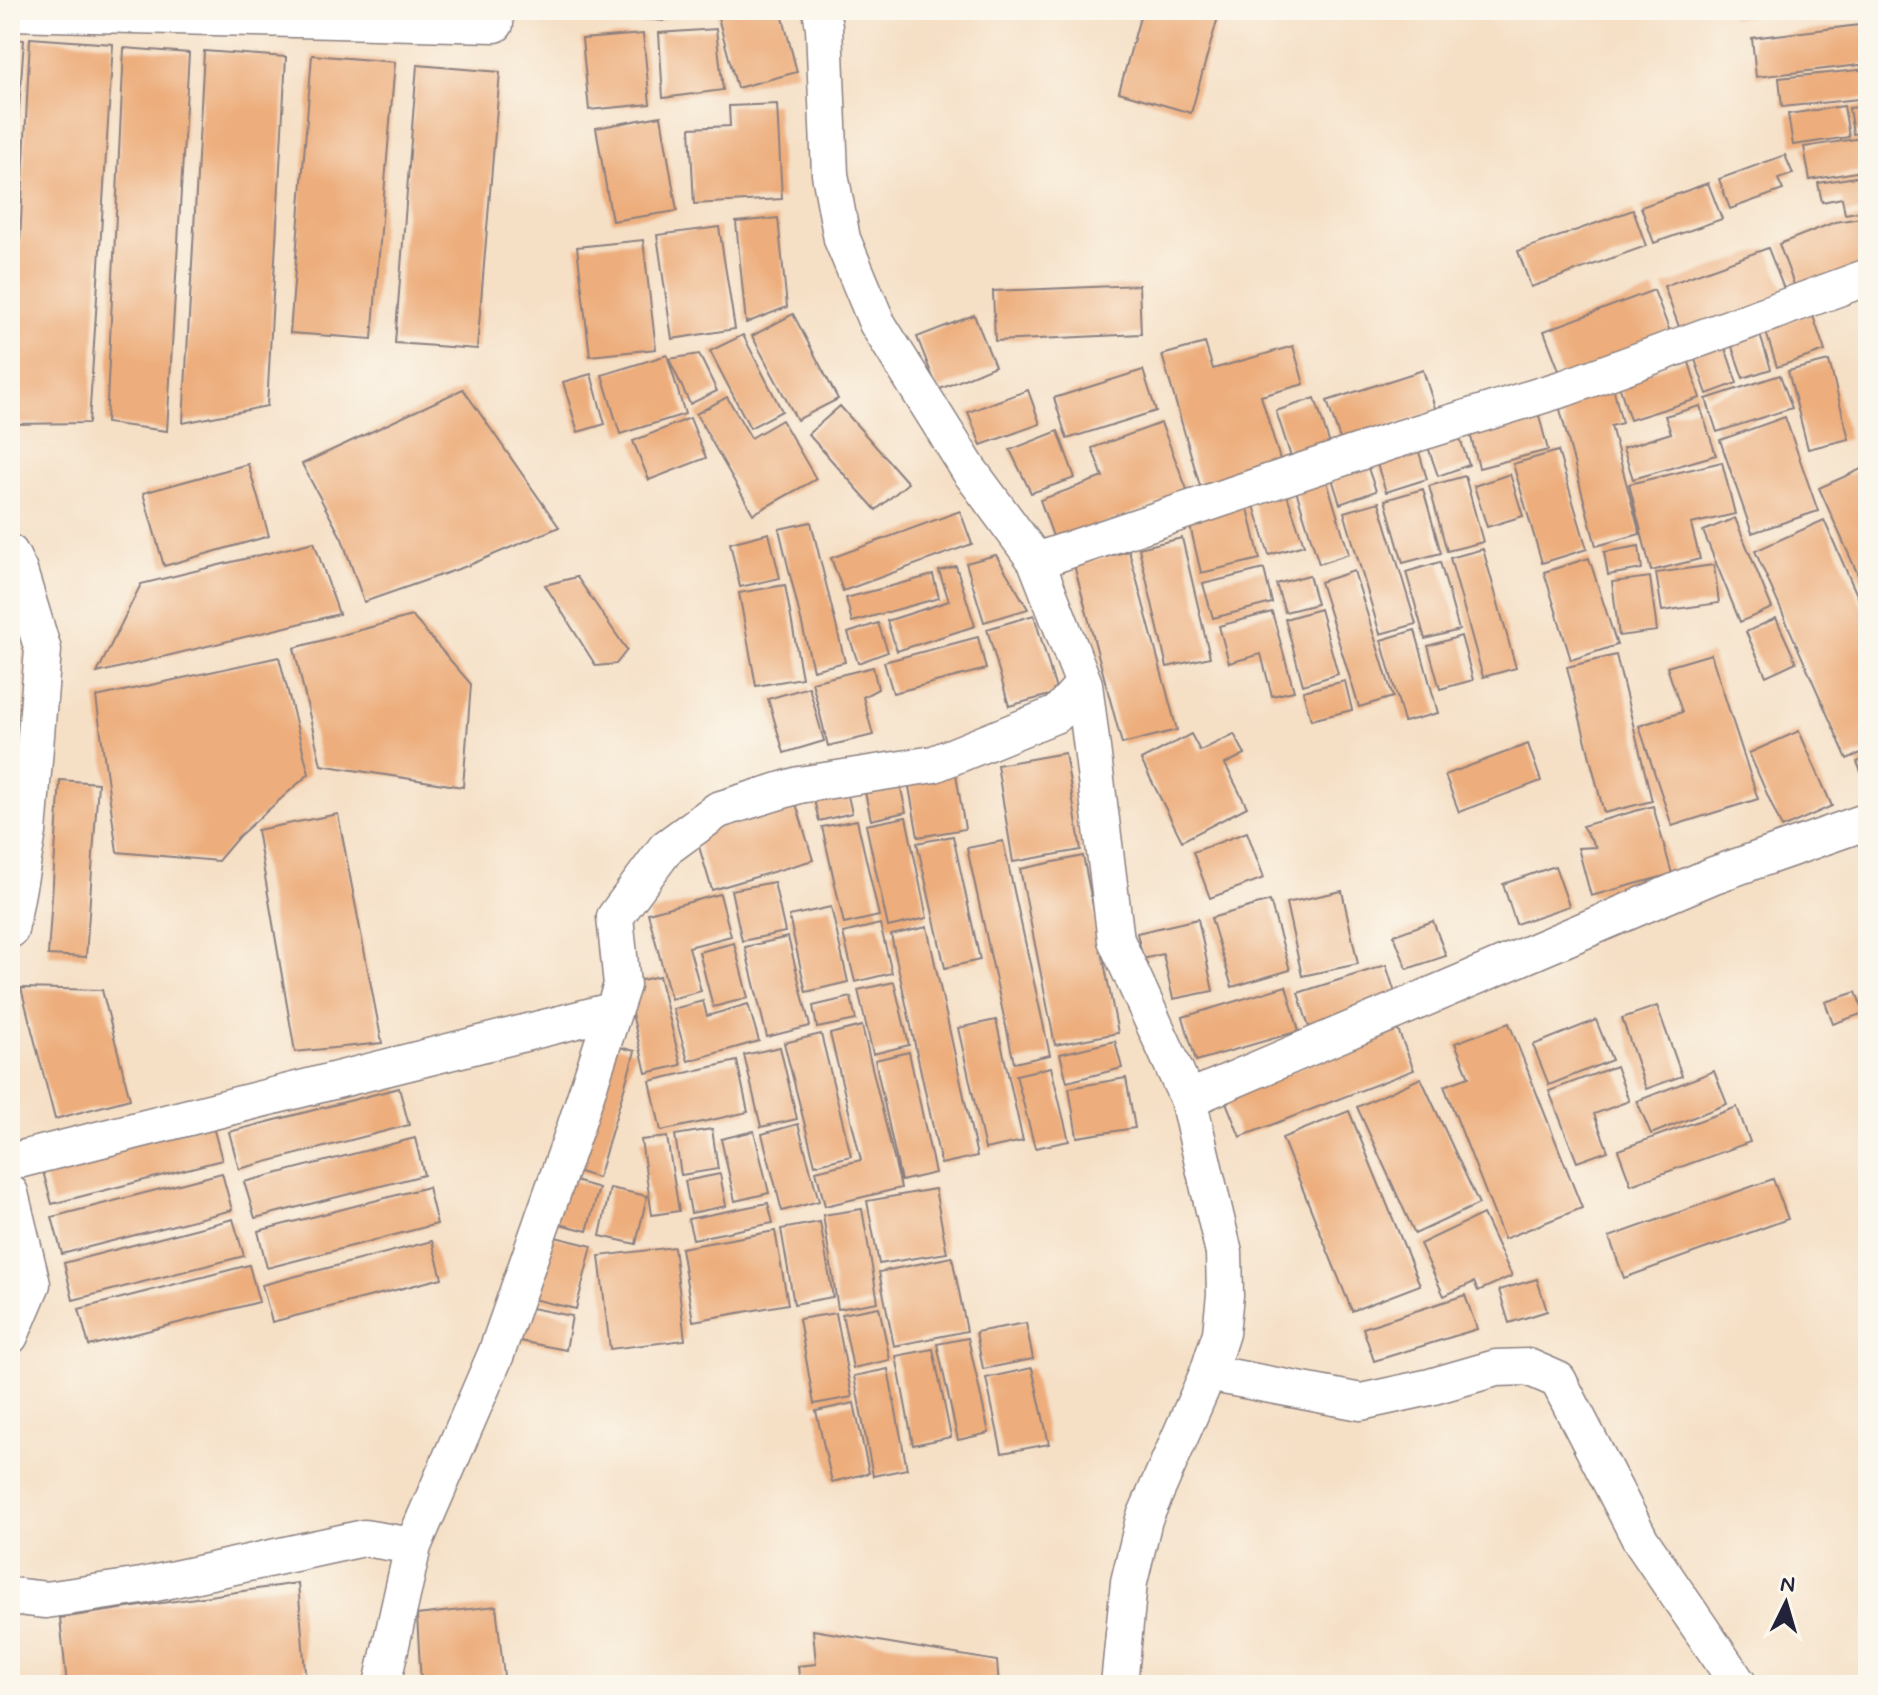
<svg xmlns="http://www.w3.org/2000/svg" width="1878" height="1695" viewBox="0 0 1878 1695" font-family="Mynerve,sans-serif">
  <rect width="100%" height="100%" fill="#fbf7ec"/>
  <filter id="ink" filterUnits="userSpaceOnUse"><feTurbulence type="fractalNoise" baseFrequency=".0125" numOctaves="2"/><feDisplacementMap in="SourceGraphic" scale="16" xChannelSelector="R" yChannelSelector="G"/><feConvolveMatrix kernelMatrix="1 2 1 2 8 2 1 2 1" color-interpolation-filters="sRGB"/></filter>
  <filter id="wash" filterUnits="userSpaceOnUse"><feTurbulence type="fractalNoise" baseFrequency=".006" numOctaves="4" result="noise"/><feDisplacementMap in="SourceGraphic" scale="32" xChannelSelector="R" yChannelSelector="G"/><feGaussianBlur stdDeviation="1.8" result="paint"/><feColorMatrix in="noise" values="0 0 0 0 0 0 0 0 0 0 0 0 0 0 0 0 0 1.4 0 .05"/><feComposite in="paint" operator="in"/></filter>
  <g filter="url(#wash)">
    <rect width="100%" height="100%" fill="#f5dfc5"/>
    <g id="blocks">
      <path fill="#edad7c" d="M565 10H665L664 21 565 12Z
        M716 10H781L797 72 737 88Z
        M1142 10H1173L1184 13 1185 10H1220L1191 113 1119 92Z
        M1731 10H1788V12L1732 18Z
        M1868 24V64L1756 77 1752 38Z
        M716 29 723 90 663 98 659 33Z
        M643 34 650 104 589 110 582 39Z
        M10 38 24 40 12 205H10Z
        M30 38 113 44 89 423 11 424Z
        M124 48 189 53 167 431 106 423Z
        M204 51 286 57 267 406 183 423Z
        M312 55 395 62 372 339 290 333Z
        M417 65 500 72 477 349 395 343Z
        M1868 69V98L1782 107 1779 78Z
        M777 104 782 199 694 204 690 128 730 126 729 106Z
        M1844 106 1849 137 1793 145 1788 114Z
        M1868 106V132L1853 134 1849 108Z
        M661 116 677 211 612 221 596 128Z
        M1868 137V170L1810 180 1804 147Z
        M1785 155 1793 174 1778 179 1783 190 1730 209 1719 179Z
        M1868 175V210L1845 214 1842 198 1822 202 1818 183Z
        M1708 183 1722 219 1654 243 1641 207Z
        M1633 210 1646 246 1531 287 1518 251Z
        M1868 217V272L1796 290 1779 244 1835 222Z
        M778 218 787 307 746 323 736 222Z
        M719 227 735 329 672 339 657 235Z
        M643 240 656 349 590 356 577 247Z
        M1768 248 1787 297 1682 335 1664 286Z
        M1139 285 1141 334 995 341 993 291Z
        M1654 290 1672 337 1562 378 1544 331Z
        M1812 313 1825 351 1777 367 1765 329Z
        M793 314 838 399 797 420 752 336Z
        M974 315 995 366 938 390 917 337Z
        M1759 332 1771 369 1743 378 1730 341Z
        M743 335 782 411 750 428 710 351Z
        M1205 343 1213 369 1293 346 1304 384 1261 396 1281 463 1200 486 1162 355Z
        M1724 344 1737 383 1707 394 1693 354Z
        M699 354 717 391 690 404 669 359Z
        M667 355 685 414 620 434 602 375Z
        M1688 359 1700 398 1630 420 1618 382Z
        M1829 361 1849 439 1808 449 1788 371Z
        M1143 370 1156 411 1067 439 1054 398Z
        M1423 370 1436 411 1341 442 1327 401Z
        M591 374 605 424 578 432 563 382Z
        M1780 375 1792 408 1717 432 1706 399Z
        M1612 383 1622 423 1611 426 1640 534 1596 546 1557 398Z
        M463 389 559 527 467 566 364 602 342 539 302 464Z
        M1028 390 1040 424 981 445 968 412Z
        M727 397 751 438 782 420 816 479 753 514 696 414Z
        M1315 398 1331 448 1292 460 1276 411Z
        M840 406 908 483 876 510 808 434Z
        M1700 406 1716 455 1633 479 1623 448 1671 433 1665 416Z
        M1538 412 1548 450 1479 468 1469 429Z
        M1785 417 1818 511 1752 533 1720 440Z
        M690 418 706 458 649 480 633 441Z
        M1161 423 1188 492 1055 542 1040 500 1103 477 1092 448Z
        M1457 430 1469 465 1438 476 1426 441Z
        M1058 431 1075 478 1031 493 1010 450Z
        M1416 442 1427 479 1386 492 1374 455Z
        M1558 451 1587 549 1542 563 1513 464Z
        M1364 457 1376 491 1340 504 1329 469Z
        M1722 462 1735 514 1691 524 1700 559 1651 571 1629 484Z
        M248 464 269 536 164 566 143 493Z
        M1868 466V597L1819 488Z
        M1510 474 1523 516 1487 527 1474 486Z
        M1325 475 1349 554 1319 564 1294 484Z
        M1465 476 1483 542 1447 551 1429 486Z
        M1423 489 1441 553 1403 563 1385 500Z
        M1286 492 1304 545 1269 555 1253 502Z
        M1379 502 1416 624 1380 634 1344 512Z
        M1247 504 1260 559 1201 573 1188 517Z
        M960 511 972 544 843 591 831 558Z
        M1735 518 1772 608 1740 622 1703 531Z
        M1824 520 1868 620V750L1847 759 1755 551Z
        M811 522 845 662 813 670 779 529Z
        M769 533 780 578 740 587 730 543Z
        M1182 538 1210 657 1167 667 1139 548Z
        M314 542 339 614 97 673 141 584Z
        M1639 546 1642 569 1608 575 1604 552Z
        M1483 549 1516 668 1483 677 1450 558Z
        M1129 551 1177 730 1122 744 1074 565Z
        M996 555 1028 609 984 622 966 563Z
        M1589 558 1617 645 1571 660 1544 572Z
        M1440 562 1459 630 1425 639 1406 572Z
        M1714 565 1719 603 1662 611 1656 573Z
        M956 566 975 626 897 651 887 621 949 601 939 571Z
        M1264 569 1272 603 1213 618 1203 584Z
        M1354 571 1393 697 1359 707 1320 582Z
        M933 575 939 598 852 622 846 598Z
        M1309 575 1317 604 1285 612 1276 584Z
        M577 577 627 650 616 664 596 666 545 585Z
        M1650 577 1657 631 1619 636 1612 582Z
        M785 585 802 678 756 686 739 593Z
        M1320 609 1338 674 1303 685 1285 619Z
        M1272 612 1294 691 1272 696 1261 654 1229 663 1219 626Z
        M1034 615 1057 693 1009 706 987 629Z
        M412 616 471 684 463 787 321 765 294 648Z
        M1776 618 1796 662 1766 676 1746 632Z
        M878 623 888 652 858 663 848 633Z
        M1415 630 1438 713 1404 722 1381 640Z
        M1461 636 1473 680 1440 689 1428 646Z
        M978 637 986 669 893 693 884 662Z
        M1711 654 1758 799 1672 826 1639 726 1682 712 1667 667Z
        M1616 655 1652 801 1604 813 1567 667Z
        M279 657 309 774 239 836 218 861 117 852 96 697Z
        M873 667 878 689 863 697 873 735 828 746 812 682Z
        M1345 681 1352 710 1311 720 1303 691Z
        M809 687 824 741 784 753 768 699Z
        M1799 731 1832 806 1782 828 1749 753Z
        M1191 734 1200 751 1234 734 1245 754 1225 764 1247 807 1182 841 1141 760Z
        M1528 744 1541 781 1459 812 1445 775Z
        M1065 753 1081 850 1013 862 997 765Z
        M1868 758V789L1857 762Z
        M955 768 965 829 918 837 907 776Z
        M898 775 906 812 871 820 863 783Z
        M60 780 98 783 86 957 48 955Z
        M845 783 852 813 819 821 812 791Z
        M795 800 813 860 712 890 694 830Z
        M1653 806 1672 874 1591 896 1578 848 1596 847 1582 826Z
        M338 814 382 1043 295 1052 257 830Z
        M906 817 927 918 888 927 866 825Z
        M857 820 879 916 844 924 822 827Z
        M1247 832 1264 878 1210 898 1193 852Z
        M953 836 980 960 945 968 917 843Z
        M1003 841 1050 1055 1014 1063 967 848Z
        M1083 856 1118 1033 1055 1045 1020 869Z
        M1555 866 1569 906 1516 924 1503 884Z
        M774 882 785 932 742 941 731 890Z
        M1342 891 1358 964 1302 976 1286 903Z
        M720 894 731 936 689 947 701 991 671 999 648 913Z
        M1270 901 1290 970 1232 987 1211 918Z
        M831 907 848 982 806 992 789 916Z
        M1198 919 1213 991 1173 999 1163 954 1143 959 1137 933Z
        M1433 921 1446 956 1407 969 1394 935Z
        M880 924 892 973 855 982 843 933Z
        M927 927 977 1156 941 1164 891 935Z
        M788 937 810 1026 767 1037 745 947Z
        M734 943 748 998 713 1007 699 952Z
        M1386 965 1397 999 1309 1027 1298 993Z
        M659 976 681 1065 646 1073 625 984Z
        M894 982 909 1045 873 1054 858 990Z
        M1286 986 1299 1031 1196 1061 1183 1017Z
        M21 988 102 990 130 1099 55 1119Z
        M1856 992 1864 1013 1833 1024 1825 1002Z
        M851 997 856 1020 817 1028 813 1006Z
        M703 1001 707 1016 748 1004 759 1041 688 1061 673 1009Z
        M1657 1006 1682 1076 1646 1089 1622 1018Z
        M996 1020 1023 1141 985 1149 958 1028Z
        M1596 1020 1612 1060 1549 1085 1533 1045Z
        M1509 1023 1582 1208 1504 1239 1444 1086 1469 1077 1455 1043Z
        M862 1026 901 1188 825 1206 816 1171 861 1160 830 1034Z
        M1398 1030 1414 1070 1240 1137 1224 1097Z
        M821 1034 851 1156 815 1165 784 1043Z
        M1115 1041 1122 1068 1067 1082 1060 1054Z
        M607 1044 635 1051 598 1178 570 1169Z
        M780 1047 797 1119 761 1127 744 1055Z
        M909 1052 935 1173 901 1181 875 1060Z
        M737 1061 748 1112 661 1131 650 1081Z
        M1616 1066 1629 1101 1594 1114 1608 1151 1577 1162 1549 1091Z
        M1051 1067 1069 1141 1035 1148 1016 1075Z
        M1714 1071 1727 1104 1651 1134 1637 1101Z
        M1126 1078 1135 1128 1077 1137 1069 1088Z
        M1421 1078 1479 1204 1415 1234 1357 1107Z
        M399 1088 409 1125 239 1169 229 1132Z
        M1737 1107 1750 1142 1631 1185 1618 1150Z
        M1349 1111 1420 1285 1352 1311 1282 1138Z
        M212 1123 222 1160 52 1204 42 1168Z
        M798 1124 819 1201 782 1211 762 1134Z
        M712 1129 718 1169 681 1175 675 1135Z
        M754 1131 769 1193 735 1201 721 1139Z
        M667 1137 679 1211 652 1215 641 1140Z
        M415 1138 424 1175 255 1218 244 1182Z
        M222 1173 232 1210 62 1254 52 1217Z
        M720 1174 726 1206 691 1213 685 1181Z
        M564 1178 599 1188 587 1231 552 1222Z
        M1773 1179 1788 1219 1624 1278 1609 1237Z
        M428 1187 437 1224 267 1268 258 1231Z
        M610 1188 647 1196 636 1244 600 1236Z
        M935 1189 947 1253 879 1264 867 1201Z
        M768 1203 773 1223 693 1239 688 1219Z
        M862 1209 878 1302 838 1309 823 1215Z
        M1483 1214 1512 1276 1478 1291 1474 1282 1444 1296 1420 1244Z
        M233 1219 244 1256 73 1300 64 1263Z
        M820 1222 833 1297 794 1304 781 1229Z
        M775 1231 788 1304 693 1321 681 1248Z
        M543 1234 592 1246 576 1309 528 1298Z
        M432 1241 442 1278 272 1322 262 1285Z
        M674 1247 685 1340 610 1349 599 1256Z
        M952 1257 967 1331 894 1346 879 1272Z
        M249 1265 259 1302 89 1346 79 1309Z
        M1537 1279 1547 1311 1509 1323 1499 1290Z
        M1465 1295 1477 1329 1374 1361 1363 1328Z
        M516 1305 572 1316 566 1350 509 1339Z
        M879 1307 890 1360 853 1368 842 1314Z
        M836 1313 852 1397 814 1404 799 1319Z
        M1026 1323 1033 1359 983 1369 976 1332Z
        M968 1338 989 1433 958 1440 937 1344Z
        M933 1349 951 1437 913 1445 896 1356Z
        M1032 1368 1049 1444 1002 1453 986 1378Z
        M888 1369 907 1469 873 1476 854 1376Z
        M854 1403 869 1473 832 1482 816 1411Z
        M298 1583 306 1685H67L60 1618Z
        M496 1606 505 1685H421L417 1615Z
        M813 1630 997 1661 999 1685H800L798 1666 816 1664Z"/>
    </g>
  </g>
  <g filter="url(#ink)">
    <use href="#blocks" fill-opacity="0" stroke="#8c8080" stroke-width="2"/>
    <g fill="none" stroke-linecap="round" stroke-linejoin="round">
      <defs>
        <path id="street" d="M10 12 495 24
          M10 553 19 571 43 650 28 832 10 930
          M1036 561 1392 441 1565 388 1868 277
          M1084 684 1116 940 1188 1099 1224 1253 1225 1295 1221 1333 1208 1373 1144 1519 1129 1582 1119 1685
          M1188 1099 1714 875 1868 821
          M10 1162 612 1011
          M10 1193 32 1284 10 1336
          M1208 1373 1361 1402 1430 1387 1496 1368 1528 1367 1558 1380 1641 1541 1739 1685
          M10 1596 46 1600 142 1586 364 1538 413 1546
          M382 1685 413 1546 496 1354 575 1128 622 985 615 917 666 848 718 810 799 785 934 764 1057 714 1084 684 1036 561 969 470 877 323 842 239 830 174 824 27 821 10"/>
      </defs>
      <use href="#street" stroke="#8c8080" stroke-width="39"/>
      <use href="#street" stroke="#fff" stroke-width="36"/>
    </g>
  </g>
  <rect width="1878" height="1695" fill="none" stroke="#fbf7ec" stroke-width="40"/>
  <g transform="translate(1786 1603) rotate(5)" stroke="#fbf7ec" stroke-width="6" paint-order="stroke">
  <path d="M0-6L14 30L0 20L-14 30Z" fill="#22223b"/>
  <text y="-12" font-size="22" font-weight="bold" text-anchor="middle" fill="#22223b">N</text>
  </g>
</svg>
